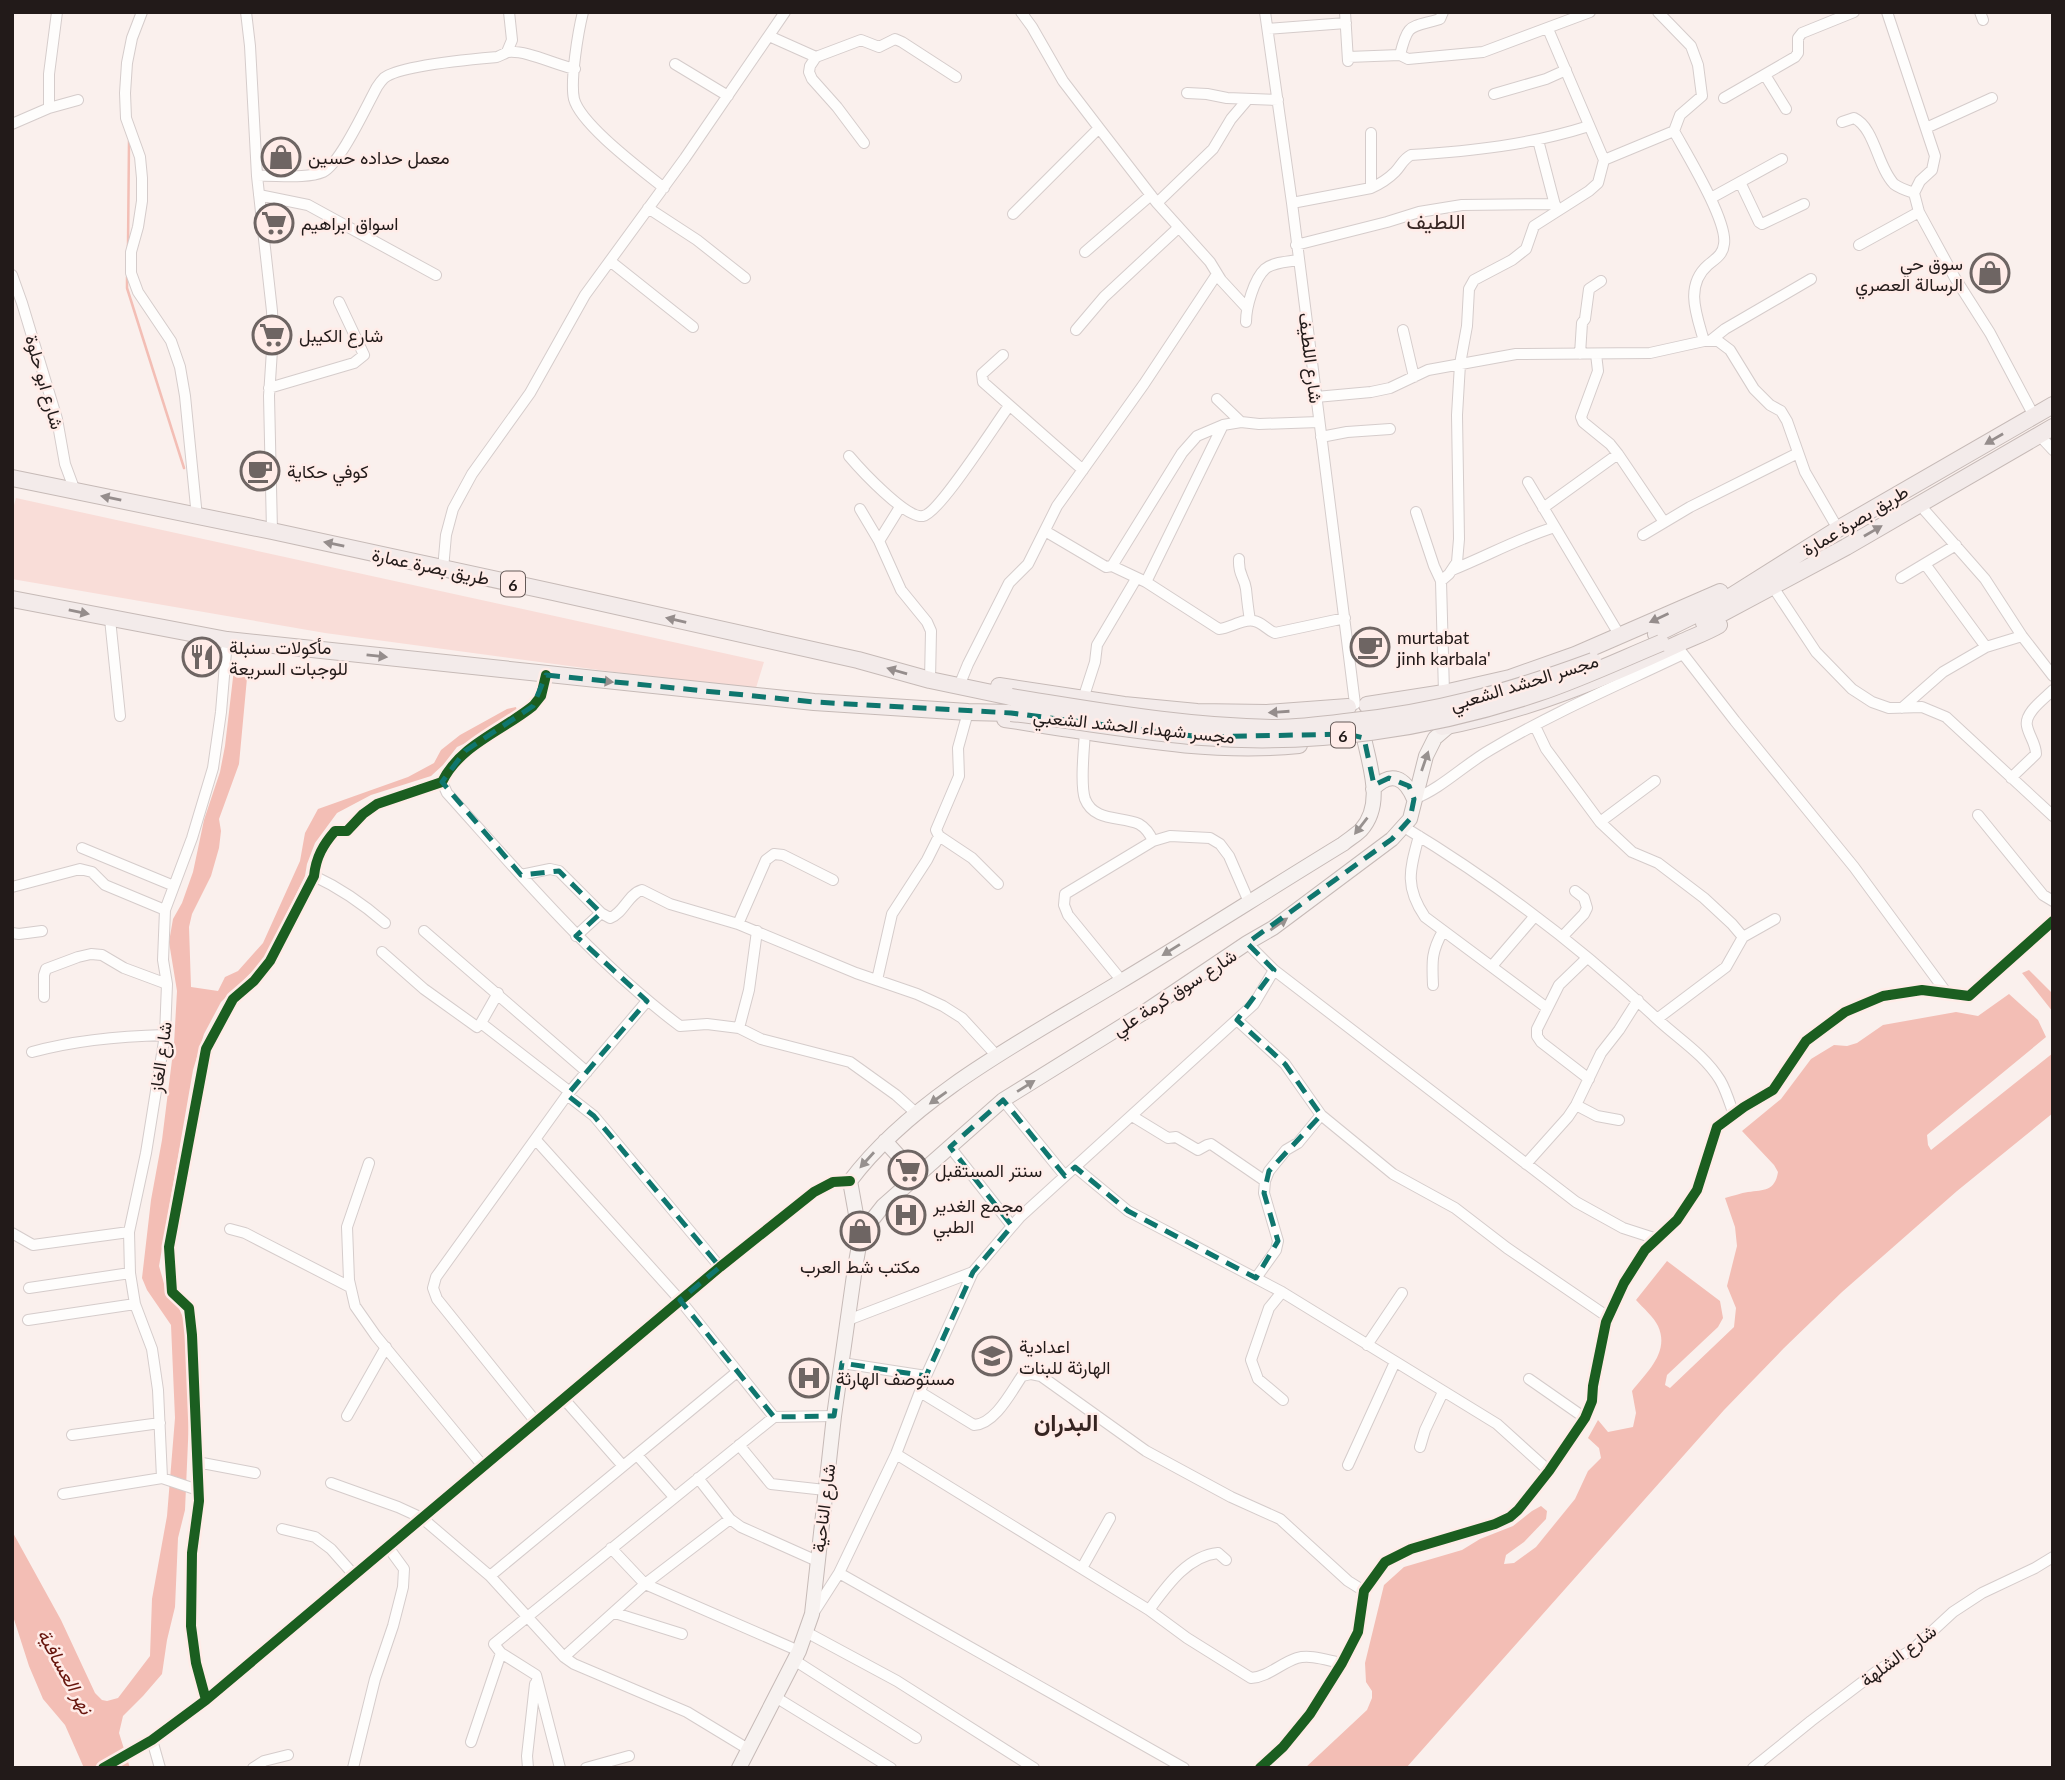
<svg xmlns="http://www.w3.org/2000/svg" width="2065" height="1780" viewBox="0 0 2065 1780" font-family="Lato,Vazirmatn,sans-serif">
  <rect width="100%" height="100%" fill="#faf0ed"/>
  <path fill="#f9ddd8" d="M16 498 764 662 755 691 325 633 12 579V512Z"/>
  <path fill="#f3beb5" d="M234 669H242L247 678 239 764 219 819 221 831 219 848 211 876 192 914 189 927 191 987 218 991 225 977 238 971 263 943 300 861 305 833 318 809 408 777 434 763 441 750 460 735 507 709 516 707 517 711 468 742 457 747 443 765 431 776 371 795 337 813 315 843 307 864 305 876 264 960 221 1002 204 1034 193 1070 159 1266 167 1294 178 1306 185 1322V1345L190 1396 185 1510 178 1538 175 1607 167 1640 162 1674 143 1696 123 1716 119 1733 130 1768H84L65 1725 43 1699 29 1666 12 1613V1531L61 1620 95 1693 102 1700 107 1701 118 1698 150 1656 152 1599 167 1516 175 1418 171 1325 147 1290 142 1278 151 1200 162 1140 174 1044 177 991 169 942 173 919 182 903 193 872 204 820 220 772 225 746Z
    M2029 970 2053 994V1012L2022 973Z
    M2009 994 2038 1020 2046 1037 1927 1135 1928 1145 1931 1150 2053 1053V1113L1957 1191 1842 1292 1784 1348 1724 1410 1406 1768H1305L1367 1710 1372 1698V1691L1366 1682 1365 1663 1384 1585 1404 1567 1462 1550 1480 1539 1513 1526 1532 1511 1541 1506 1547 1511 1546 1519 1524 1542 1506 1555 1504 1564 1514 1563 1536 1547 1575 1499 1588 1471 1601 1458 1599 1448 1588 1438 1598 1420 1608 1432 1633 1427 1636 1413 1632 1391C1647 1372 1670 1352 1658 1326 1654 1317 1643 1308 1636 1300L1667 1261 1720 1301 1723 1318 1718 1327 1667 1375 1665 1385 1670 1388 1734 1327 1736 1308 1727 1286 1737 1246 1735 1227 1725 1198C1733 1196 1741 1193 1748 1192 1764 1190 1775 1191 1778 1172L1774 1165 1742 1131 1781 1099 1811 1059 1834 1045 1847 1046 1857 1043 1883 1025 1956 1012 1978 1016Z"/>
  <g fill="none" stroke-linecap="round" stroke-linejoin="round">
    <path stroke="#f3beb5" stroke-width="2.5" d="M128 246 129 141
      M127 277V288L184 468"/>
    <defs>
      <path id="minor" d="M142 12 132 38 127 63 125 93 126 118 140 157 142 178V201L138 227 131 252V273L138 292 171 341 180 367 185 396 197 517
        M246 12 250 46 257 176 272 311 273 335 269 396 272 531
        M583 12C578 32 570 81 574 99 581 125 642 170 664 188
        M1021 12 1032 27 1063 81 1099 128 1157 203 1210 262 1221 280 1246 307
        M1265 12 1292 203 1355 704
        M1345 12 1348 61
        M1887 12 1935 156 1932 170 1920 181 1914 193 1919 212 1955 278 1990 333 2034 416
        M1980 12 1983 20
        M1268 29 1346 23
        M769 36 816 57 861 40 879 47 895 39 902 42 956 77
        M507 52 512 40 509 12
        M1400 55C1408 22 1410 28 1440 19L1443 12
        M816 57 810 66 809 72 812 79 837 107 864 143
        M1348 57 1400 55 1408 59 1483 52 1590 12
        M675 64 728 96
        M1765 75 1786 109
        M1187 93 1207 94 1227 98 1278 100
        M1494 94 1546 79 1566 70
        M1724 98 1795 57 1798 53V38L1802 33 1854 12
        M49 108V74L57 12
        M1842 122 1854 118C1875 128 1877 166 1894 184 1899 188 1908 191 1914 193
        M12 124 49 108 78 100
        M1926 128 1992 98
        M1674 131C1686 153 1728 221 1724 244 1723 255 1715 259 1708 265 1684 286 1697 316 1704 341
        M1538 140 1556 209
        M1604 160 1674 131 1680 115 1702 96 1698 65 1691 46 1658 12
        M257 176C275 175 307 179 323 172 340 164 367 105 377 87 379 84 381 81 384 78 400 65 474 59 497 57 498 57 507 52 508 52 526 50 556 65 575 69
        M1740 182 1759 222 1762 224 1804 204
        M1371 188V133
        M259 195 308 205 436 275
        M1711 198 1782 159
        M1157 203 1213 149 1231 119 1248 99
        M1292 203 1371 188C1380 184 1388 179 1395 172 1401 166 1403 159 1411 155 1473 151 1529 145 1589 126
        M648 208 697 240 745 278
        M1013 214 1099 128
        M1296 245 1387 222 1419 212 1462 205 1555 204
        M1859 245 1919 212
        M1085 252 1151 195
        M610 261 693 327
        M12 275 22 303 57 419 65 464 75 491
        M1246 322C1246 307 1254 279 1265 269 1273 262 1288 262 1298 260
        M1076 330 1104 297 1178 228
        M1403 330 1414 377
        M1710 341 1725 329 1811 279
        M1580 354 1582 323 1585 319 1589 289 1601 281
        M1596 354 1598 371 1581 417 1583 422 1610 444 1618 454 1664 522
        M1003 355 982 374 983 382 1083 470
        M269 388 354 363 364 355 339 302
        M1316 397 1371 392 1390 388 1428 370 1516 354 1650 353 1704 341H1718L1730 350 1754 389 1770 405 1781 411 1787 421 1805 472 1838 529
        M1217 399 1241 422
        M2039 435 2053 450
        M1321 437 1347 432 1390 429
        M849 456C860 469 906 519 923 516 939 514 996 423 1009 406
        M1528 482 1620 636
        M1919 504 1985 579 2022 636 2053 676
        M1543 508 1618 454
        M860 509 879 541 901 590 927 622 931 631 930 680
        M1416 512 1434 566 1441 581
        M1045 531 1106 567 1112 566 1146 582 1219 629C1230 628 1244 618 1254 621 1262 622 1267 630 1275 633L1345 618
        M1643 535 1690 507 1798 453
        M879 541 900 507
        M1239 559C1238 575 1244 576 1246 589 1247 599 1248 609 1250 620
        M1925 564 1986 647
        M1112 566 1182 453 1197 436 1223 425 1241 422 1259 424 1319 422
        M443 569 446 535 453 509 472 474 530 393 585 295 685 158 785 12
        M1452 570C1487 556 1519 538 1555 527
        M1901 578 1956 545
        M1146 582 1223 425
        M1773 587 1816 652 1852 689 1872 702 1889 708 1922 707 1946 717 2053 816
        M110 619 120 716
        M1676 645 1735 721 1854 867 1946 992
        M959 686 968 664 1009 583 1028 564 1057 506 1144 384 1217 274
        M1444 693 1441 581 1449 574 1457 562 1459 539 1457 415 1460 364 1467 326 1469 289 1474 280 1512 260 1526 249 1534 226 1589 191 1598 183 1604 160 1548 29
        M1083 699 1095 662 1097 645 1136 579
        M1902 708 1943 672 1986 647 2022 636
        M968 712 958 748 959 776 936 830 939 836 972 858 998 884
        M1535 726 1546 749 1600 822 1632 852 1658 863 1704 898 1732 924 1743 937
        M1085 732C1084 748 1080 785 1085 799 1094 822 1121 816 1139 824 1146 828 1150 834 1153 841
        M2011 778 2036 754C2036 744 2029 736 2027 726 2024 713 2044 699 2053 690
        M442 782 447 793C521 875 592 960 680 1026L707 1024 739 1028 761 1039 850 1062 896 1095 916 1113
        M1414 799C1442 788 1464 765 1490 750 1552 713 1618 685 1683 654
        M1978 815 2043 895 2053 901
        M1600 822 1655 781
        M1404 827C1492 880 1580 947 1655 1017 1677 1038 1704 1054 1720 1080 1726 1090 1730 1104 1734 1115
        M1419 836C1410 869 1404 886 1425 917L1547 1008
        M82 848 174 886
        M521 875 550 869 559 871 601 913 610 918C624 913 628 894 642 890L670 904 738 924 856 973 917 994 943 1006 962 1018 997 1056
        M314 876C340 888 363 904 385 923
        M12 887 80 869 92 872 105 885 165 910
        M738 924 766 860 774 854 783 855 833 880
        M424 931 587 1072
        M12 933 19 934 42 931
        M576 936 601 913
        M1562 937 1584 914 1587 908 1584 898 1575 891
        M1247 943 1274 970 1576 1202 1623 1228 1657 1239
        M382 952 424 989 477 1027 481 1023 498 993
        M1587 958 1559 985 1537 1029V1036L1541 1042 1589 1079
        M1492 966 1534 917
        M877 980 892 914 927 860 939 836
        M1122 981 1068 915 1064 905 1065 894 1153 841 1170 836 1210 838 1220 844 1229 856 1249 902
        M1433 985C1432 962 1431 952 1443 931
        M44 997V975L46 969 78 957 91 954 102 955 124 968 167 984
        M1657 1019 1726 967 1743 937 1775 919
        M1237 1020 1285 1064 1321 1115 1393 1174 1455 1208 1507 1248 1608 1317
        M481 1023 570 1092
        M739 1028 749 990 757 931
        M32 1052C76 1040 120 1036 165 1035
        M567 1095 594 1116 720 1267
        M1003 1100 1065 1176
        M1576 1105 1597 1116 1619 1120
        M1132 1116 1168 1138 1176 1137 1198 1150 1207 1145 1211 1144 1265 1181
        M536 1140 680 1300 774 1417 834 1416
        M950 1147 1012 1226
        M369 1163 347 1227 349 1280 355 1306 376 1336 483 1466
        M1526 1164 1568 1117 1576 1105 1601 1053 1619 1030 1638 1000
        M1075 1167 1128 1211 1282 1292 1497 1424 1549 1471
        M230 1229 245 1233 350 1287
        M12 1233 33 1245 129 1232
        M1256 1278 1276 1250 1278 1241 1264 1193 1265 1181 1269 1171 1286 1150 1298 1143 1321 1115
        M29 1288 130 1273
        M1282 1292 1269 1308 1251 1360 1258 1379 1283 1400
        M28 1320 135 1304
        M848 1320 973 1272
        M1367 1345 1402 1293
        M842 1363 926 1376
        M1529 1379 1585 1418
        M920 1392 974 1425C995 1424 1011 1392 1022 1376L1031 1374 1041 1376 1146 1451 1231 1497 1280 1519 1348 1581 1364 1591
        M564 1399 623 1466
        M347 1416 386 1347
        M536 1422 437 1299 433 1288 436 1277 567 1095 647 1001
        M72 1435 160 1423
        M739 1445 771 1484 825 1490
        M1420 1447 1425 1430 1443 1392
        M896 1454 1149 1610 1187 1638 1251 1678C1268 1677 1281 1663 1297 1658 1311 1654 1329 1661 1342 1663
        M637 1455 674 1497
        M197 1462 255 1473
        M1348 1465 1395 1362
        M162 1478 158 1390 152 1349 135 1304 130 1273 129 1232 146 1153 165 1035 167 984 163 960 165 910 192 838 213 768 221 712 227 640
        M698 1478 730 1519
        M331 1483 398 1507 422 1518 490 1576 564 1657 574 1664 687 1712 748 1749
        M63 1494 162 1478 198 1490
        M282 1529 315 1537 331 1549 354 1575
        M611 1548 645 1584 799 1651
        M1082 1568 1110 1518
        M839 1573 1184 1768
        M490 1576 737 1372
        M1149 1610C1166 1587 1187 1556 1218 1553L1226 1560
        M814 1612 839 1573 896 1454 926 1376 973 1272 1020 1217 1254 1004 1274 970
        M615 1613 682 1634
        M806 1632 897 1681 1034 1768
        M564 1657 645 1584 730 1519 741 1527 817 1561
        M794 1660 916 1738
        M777 1698 891 1768
        M206 1700 196 1663 191 1626 192 1553 199 1501 192 1335 189 1308 172 1292 169 1247 206 1049 233 999 254 981 270 961 314 876C316 857 323 845 335 831H347L363 814 377 804 442 782C460 745 502 731 533 706L541 696 546 675
        M152 1740 160 1768
        M471 1742 501 1653
        M103 1768 152 1740 206 1700 720 1267 814 1192 833 1182 850 1181
        M253 1768 264 1761 288 1755
        M353 1768 375 1679 393 1626 403 1587 404 1569 388 1547
        M528 1768 527 1756 535 1684
        M560 1768 536 1675 501 1653 494 1644 774 1417
        M586 1768 629 1756
        M1260 1768 1283 1747 1310 1714 1342 1663 1358 1632 1364 1591 1385 1562 1411 1549 1495 1524 1510 1517 1518 1510 1549 1471 1585 1418 1592 1401 1593 1386 1606 1322 1624 1283 1645 1250 1677 1220 1697 1190 1717 1127 1744 1107 1773 1090 1806 1041 1845 1012 1883 996 1922 990 1969 996 2053 921
        M1753 1768 1811 1721 1877 1671 1913 1649 1953 1612 1982 1593 2035 1568 2053 1557"/>
      <path id="major" d="M1373 789C1392 770 1405 778 1414 799
        M885 1141 916 1175
        M861 1234 857 1220 850 1181C913 1097 1025 1039 1113 986 1190 940 1266 891 1343 844 1349 839 1356 835 1361 830 1384 805 1370 767 1364 738
        M739 1768 799 1651 812 1614 834 1416 855 1268 861 1234 883 1206 1003 1100 1143 1013 1247 943 1273 928 1392 839 1410 819 1426 756 1435 738 1449 726"/>
      <path id="highway" d="M12 478 272 531 553 592 858 660 930 680 1011 697
        M12 599 227 640 814 702 968 712 1011 713
        M1704 623 1846 547 2053 427
        M1656 634 1725 600 1838 529 2053 405
        M999 686 1124 705 1197 712 1267 713 1348 707
        M1367 705 1444 693 1510 678 1575 655 1720 592
        M1005 719C1024 722 1044 725 1063 728 1141 740 1220 753 1299 745
        M1442 727C1526 711 1603 679 1680 643 1693 637 1707 632 1719 625"/>
    </defs>
    <use href="#minor" stroke="#d5cccb" stroke-width="12"/>
    <use href="#major" stroke="#c6bab7" stroke-width="16"/>
    <use href="#highway" stroke="#c6bab7" stroke-width="18"/>
    <use href="#minor" stroke="#fefdfc" stroke-width="10"/>
    <use href="#major" stroke="#f7f2f0" stroke-width="14"/>
    <use href="#highway" stroke="#f3ebea" stroke-width="16"/>
    <defs>
      <path id="highway-bridge" d="M1011 697C1100 711 1186 727 1276 728 1299 728 1322 725 1345 722 1435 713 1509 692 1593 661
        M1011 713C1075 720 1138 732 1202 737 1314 746 1431 729 1538 693 1580 679 1620 660 1661 643"/>
    </defs>
    <use href="#highway-bridge" stroke="#c6bab7" stroke-width="18" stroke-linecap="butt"/>
    <use href="#highway-bridge" stroke="#f3ebea" stroke-width="16"/>
    <defs>
      <path id="cycleway" d="M206 1700 196 1663 191 1626 192 1553 199 1501 192 1335 189 1308 172 1292 169 1247 206 1049 233 999 254 981 270 961 314 876C316 857 323 845 335 831H347L363 814 377 804 442 782C460 745 502 731 533 706L541 696 546 675
        M103 1768 152 1740 206 1700 720 1267 814 1192 833 1182 850 1181
        M1260 1768 1283 1747 1310 1714 1342 1663 1358 1632 1364 1591 1385 1562 1411 1549 1495 1524 1510 1517 1518 1510 1549 1471 1585 1418 1592 1401 1593 1386 1606 1322 1624 1283 1645 1250 1677 1220 1697 1190 1717 1127 1744 1107 1773 1090 1806 1041 1845 1012 1883 996 1922 990 1969 996 2053 921"/>
    </defs>
    <use href="#cycleway" stroke="#ffece8" stroke-width="15"/>
    <use href="#cycleway" stroke="#1b5e20" stroke-width="10"/>
  </g>
  <defs><path id="oneway-solid" d="M-6-.8H1V-3.2L6.5 0L1 3.2V.8H-6Z" transform="scale(1.75)"/></defs>
  <g fill="#958d8c">
    <use href="#oneway-solid" transform="translate(1994 439) rotate(150)"/>
    <use href="#oneway-solid" transform="translate(111 498) rotate(-168)"/>
    <use href="#oneway-solid" transform="translate(1873 531) rotate(-30)"/>
    <use href="#oneway-solid" transform="translate(334 544) rotate(-168)"/>
    <use href="#oneway-solid" transform="translate(79 612) rotate(12)"/>
    <use href="#oneway-solid" transform="translate(1659 618) rotate(155)"/>
    <use href="#oneway-solid" transform="translate(676 620) rotate(-167)"/>
    <use href="#oneway-solid" transform="translate(377 656) rotate(6)"/>
    <use href="#oneway-solid" transform="translate(897 671) rotate(-164)"/>
    <use href="#oneway-solid" transform="translate(603 681) rotate(6)"/>
    <use href="#oneway-solid" transform="translate(1279 712) rotate(176)"/>
  </g>
  <g fill="#97918f">
    <use href="#oneway-solid" transform="translate(1425 761) rotate(-71)"/>
    <use href="#oneway-solid" transform="translate(1361 826) rotate(128)"/>
    <use href="#oneway-solid" transform="translate(1279 924) rotate(-35)"/>
    <use href="#oneway-solid" transform="translate(1171 950) rotate(148)"/>
    <use href="#oneway-solid" transform="translate(1026 1086) rotate(-32)"/>
    <use href="#oneway-solid" transform="translate(938 1098) rotate(145)"/>
    <use href="#oneway-solid" transform="translate(867 1160) rotate(132)"/>
  </g>
  <path fill="none" stroke="#0f766e" stroke-width="5" stroke-dasharray="14 9" stroke-linejoin="round" d="M546 675 814 702 1011 713 1201 737 1347 734 1364 738 1374 785 1389 778 1409 786 1414 799 1410 819 1392 839 1247 943 1274 970 1237 1020 1285 1064 1321 1115 1269 1171 1264 1193 1278 1241 1256 1278 1128 1211 1075 1167 1065 1176 1003 1100 950 1147 1012 1226 973 1272 926 1376 842 1363 834 1416 774 1417 680 1300 720 1267 594 1116 567 1095 647 1001 576 936 601 913 559 871 521 875 442 782 465 751 533 706Z"/>
  <defs>
    <symbol id="shop-ring" viewBox="-11 -11 22 22"><circle r="9.5" fill="#ffece8" stroke="#6e6563" stroke-width="1.5"/><path d="M-5-2.5h2.3a2.7 3.5 0 0 1 5.4 0H5L5.5 6h-11ZM-1.5-2.5h3a1.5 2.3 0 0 0-3 0Z" fill="#6e6563"/></symbol>
    <symbol id="supermarket-ring" viewBox="-11 -11 22 22"><circle r="9.5" fill="#ffece8" stroke="#6e6563" stroke-width="1.5"/><path d="M-6-5.5h2.5l.6 2H6L4.5 2H-2.5L-4.4-4H-6ZM-1.5 3.2a1.3 1.3 0 1 0 .1 0ZM3 3.2a1.3 1.3 0 1 0 .1 0Z" fill="#6e6563"/></symbol>
    <symbol id="cafe-ring" viewBox="-11 -11 22 22"><circle r="9.5" fill="#ffece8" stroke="#6e6563" stroke-width="1.5"/><path d="M-5.5-4.5H6V0H3Q3 3.5 0 3.5H-2.5Q-5.5 3.5-5.5 0ZM3-3.2v2h1.7v-2ZM-6 4.5H4V6H-6Z" fill="#6e6563"/></symbol>
    <symbol id="restaurant-ring" viewBox="-11 -11 22 22"><circle r="9.5" fill="#ffece8" stroke="#6e6563" stroke-width="1.5"/><path d="M-5-6h1v4h1v-4h1v4h1v-4h1v5L-1.5 .5V6h-2V.5L-5-1ZM5-6V6H3V1.5H1.5Q1.5-4 5-6Z" fill="#6e6563"/></symbol>
    <symbol id="hospital-ring" viewBox="-11 -11 22 22"><circle r="9.5" fill="#ffece8" stroke="#6e6563" stroke-width="1.5"/><path d="M-5-5h3v3.5h4V-5h3V5h-3V1.5h-4V5h-3Z" fill="#6e6563"/></symbol>
    <symbol id="school-ring" viewBox="-11 -11 22 22"><circle r="9.5" fill="#ffece8" stroke="#6e6563" stroke-width="1.5"/><path d="M0-5L7-2L0 1L-7-2ZM-4 1L0 2.5L4 1V4Q0 6-4 4Z" fill="#6e6563"/></symbol>
  </defs>
  <g fill-rule="evenodd">
    <use href="#shop-ring" x="259" y="135" width="44" height="44"/>
    <use href="#supermarket-ring" x="252" y="201" width="44" height="44"/>
    <use href="#shop-ring" x="1968" y="251" width="44" height="44"/>
    <use href="#supermarket-ring" x="250" y="313" width="44" height="44"/>
    <use href="#cafe-ring" x="238" y="449" width="44" height="44"/>
    <use href="#cafe-ring" x="1348" y="625" width="44" height="44"/>
    <use href="#restaurant-ring" x="180" y="635" width="44" height="44"/>
    <use href="#supermarket-ring" x="886" y="1148" width="44" height="44"/>
    <use href="#hospital-ring" x="884" y="1193" width="44" height="44"/>
    <use href="#shop-ring" x="838" y="1209" width="44" height="44"/>
    <use href="#school-ring" x="970" y="1334" width="44" height="44"/>
    <use href="#hospital-ring" x="787" y="1356" width="44" height="44"/>
  </g>
  <g text-anchor="middle" dominant-baseline="central" stroke-width="5" stroke-linejoin="round" paint-order="stroke">
    <g fill="#ffece8" stroke="#645957" stroke-width="2">
      <rect x="501" y="571.5" width="24" height="25" rx="5"/>
      <rect x="1331" y="722.5" width="24" height="25" rx="5"/>
    </g>
    <g font-size="16" font-weight="bold" fill="#221a19">
      <text x="513" y="584">6</text>
      <text x="1343" y="735">6</text>
    </g>
    <g font-size="18" fill="#221a19" stroke="#ffece8" text-anchor="start">
      <text x="308" y="157">معمل حداده حسين</text>
      <text x="301" y="223">اسواق ابراهيم</text>
      <text x="1963" y="263" text-anchor="end">سوق حي<tspan x="1963" dy="21">الرسالة العصري</tspan></text>
      <text x="299" y="335">شارع الكيبل</text>
      <text x="287" y="471">كوفي حكاية</text>
      <text x="1397" y="637">murtabat<tspan x="1397" dy="21">jinh karbala'</tspan></text>
      <text x="229" y="647">مأكولات سنبلة<tspan x="229" dy="21">للوجبات السريعة</tspan></text>
      <text x="935" y="1170">سنتر المستقبل</text>
      <text x="933" y="1205">مجمع الغدير<tspan x="933" dy="21">الطبي</tspan></text>
      <text x="860" y="1266" text-anchor="middle">مكتب شط العرب</text>
      <text x="1019" y="1346">اعدادية<tspan x="1019" dy="21">الهارثة للبنات</tspan></text>
      <text x="836" y="1378">مستوصف الهارثة</text>
    </g>
    <g font-size="18" fill="#221a19" stroke="#ffece8">
      <text transform="translate(1311 358) rotate(83)">شارع اللطيف</text>
      <text transform="translate(45 382) rotate(74)">شارع ابو حلوة</text>
      <text transform="translate(1855 520) rotate(-31)">طريق بصرة عمارة</text>
      <text transform="translate(431 566) rotate(12)">طريق بصرة عمارة</text>
      <text transform="translate(1524 682) rotate(-17)">مجسر الحشد الشعبي</text>
      <text transform="translate(1134 726) rotate(6)">مجسر شهداء الحشد الشعبي</text>
      <text transform="translate(1174 992) rotate(-33)">شارع سوق كرمة علي</text>
      <text transform="translate(160 1057) rotate(-82)">شارع الغاز</text>
      <text transform="translate(823 1508) rotate(-83)">شارع الناحية</text>
      <text transform="translate(1898 1655) rotate(-37)">شارع الشلهة</text>
    </g>
    <g font-size="19" font-style="italic" fill="#67150d" stroke="#ffece8">
      <text transform="translate(66 1671) rotate(61)">نهر العسافية</text>
    </g>
    <g font-size="21" fill="#362522" stroke="#ffece8">
      <text x="1436" y="220">اللطيف</text>
    </g>
    <g font-size="24" font-weight="bold" fill="#362522" stroke="#ffece8">
      <text x="1066" y="1421">البدران</text>
    </g>
  </g>
  <rect width="2065" height="1780" fill="none" stroke="#221a19" stroke-width="28"/>
</svg>
